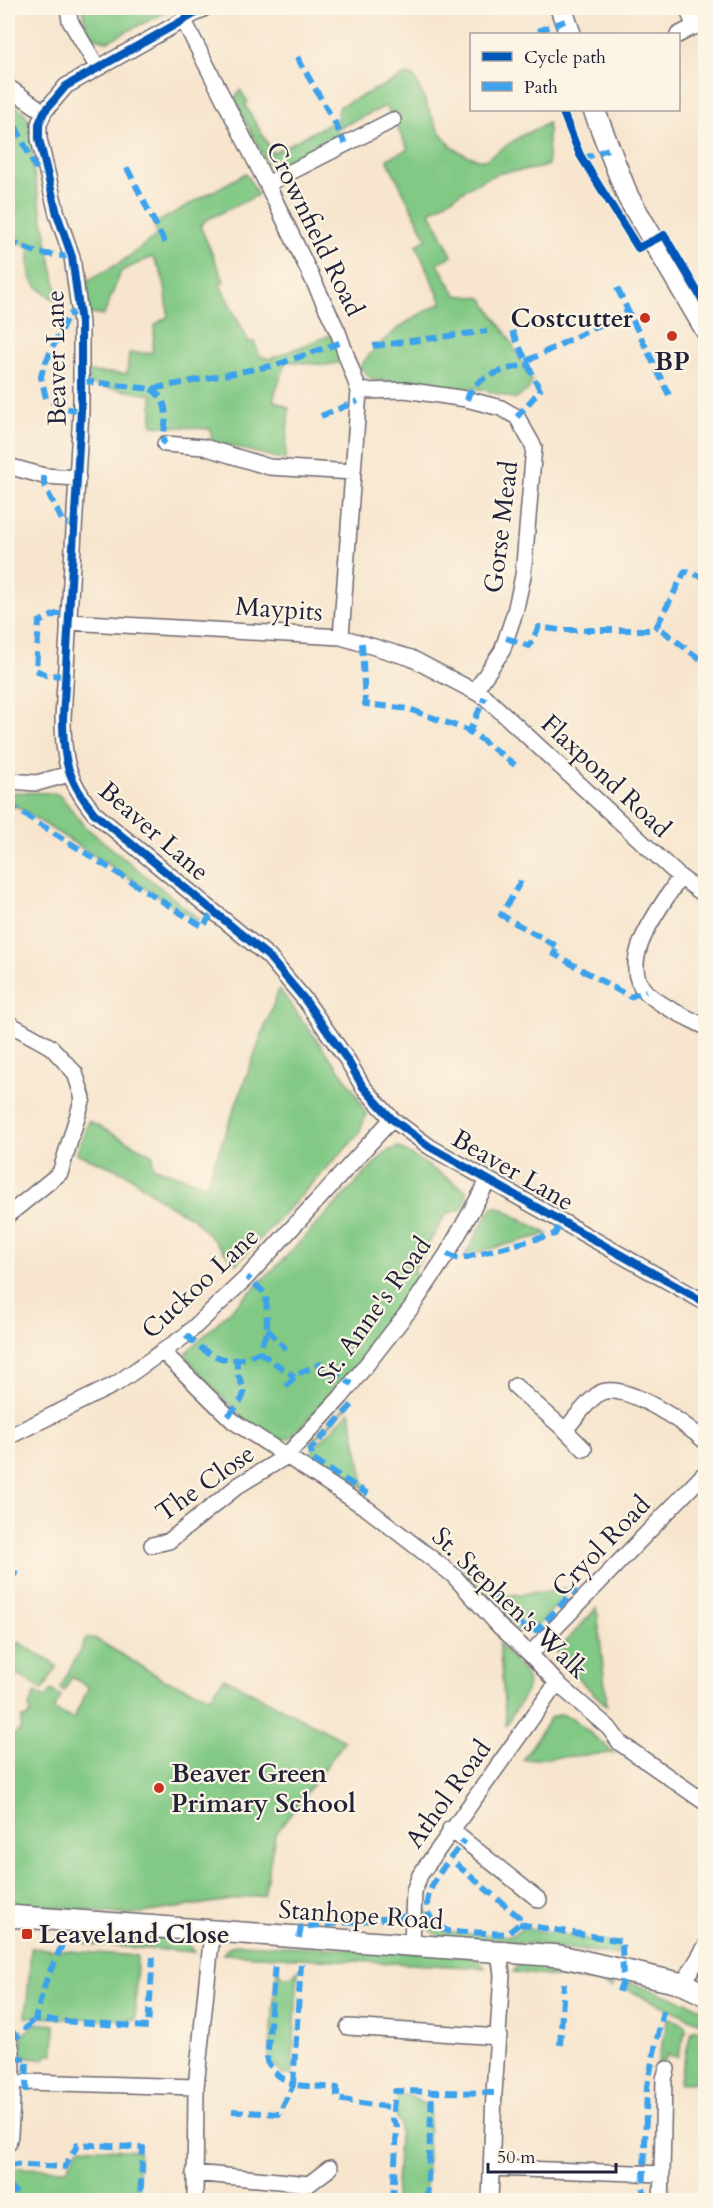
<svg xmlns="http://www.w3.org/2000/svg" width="713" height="2208" viewBox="0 0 713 2208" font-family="Cardo,serif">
  <rect width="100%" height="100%" fill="#fcf5e5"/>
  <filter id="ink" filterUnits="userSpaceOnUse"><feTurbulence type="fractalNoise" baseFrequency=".0167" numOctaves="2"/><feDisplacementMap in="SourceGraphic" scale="12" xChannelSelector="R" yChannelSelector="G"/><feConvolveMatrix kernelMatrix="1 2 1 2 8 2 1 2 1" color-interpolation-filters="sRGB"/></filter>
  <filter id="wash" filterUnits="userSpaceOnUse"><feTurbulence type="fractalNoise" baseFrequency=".008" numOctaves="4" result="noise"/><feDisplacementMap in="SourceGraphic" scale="24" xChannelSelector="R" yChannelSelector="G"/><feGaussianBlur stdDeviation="1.35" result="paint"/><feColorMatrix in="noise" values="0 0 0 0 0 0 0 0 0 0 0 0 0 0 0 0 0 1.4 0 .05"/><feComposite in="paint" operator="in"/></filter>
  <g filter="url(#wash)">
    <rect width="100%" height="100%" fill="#f7e5cd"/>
    <path fill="#82c985" stroke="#527660" stroke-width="1.5" d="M83 8H174L108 41C87 39 85 26 83 8Z
      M406 75 413 76C434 112 435 153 485 160L521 136 548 123V165C532 172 517 169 501 173 476 180 452 199 430 212L452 256 437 263 456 295 482 298 507 335 532 381 528 390 515 399 481 389 373 380 360 367C379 339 411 317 442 303L416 245 427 239 387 159 408 149 386 106 336 129 340 140 287 167 268 164 234 100 240 90 248 102 245 105 273 153 336 120 340 106Z
      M8 99 24 112 31 124 33 169 59 302C31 286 26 279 30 247L8 237Z
      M246 173 258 195 206 220 200 226 224 281 220 285 249 342H254L260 356 270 359 333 334 344 362 326 365 286 361 273 400 289 408 285 460 212 441 210 429 152 425V395L88 384 87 372 127 374 129 353H152L155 325 168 316C167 296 165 272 152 257L121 271 104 315 89 314 87 281 120 263 157 235 154 224Z
      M8 792 54 793 61 796 84 826 199 919 197 921 8 801Z
      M279 989 354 1090 366 1114 359 1134 236 1264 193 1218 167 1204 125 1173 76 1153 89 1121 153 1155V1167L206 1185Z
      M398 1147 466 1190 467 1198 462 1209 446 1214 414 1269 417 1284 362 1361 290 1438C286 1439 280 1440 276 1439 253 1435 203 1377 187 1358L186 1353 273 1270 386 1152Z
      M492 1207H499L548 1234 465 1255Z
      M348 1404 349 1405 310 1445 313 1439Z
      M350 1411 365 1489 314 1459 313 1449Z
      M463 1570 527 1633 518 1630 459 1572Z
      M572 1589 537 1626 531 1629 499 1596Z
      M597 1608 607 1706 560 1661 557 1651Z
      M94 1638 164 1680 211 1696 224 1678 345 1741 275 1835 264 1895 128 1915 8 1902V1739L21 1729 22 1718H27L31 1713 29 1706 35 1693 46 1698 51 1690 61 1696 54 1710 73 1719 89 1687 72 1677 64 1691 60 1688 86 1639Z
      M18 1642 57 1666 43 1690 8 1669V1660Z
      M499 1644C536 1686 536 1677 506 1725Z
      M561 1714 572 1718 614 1753 523 1760 550 1718Z
      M421 1904H424L431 1922 446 1932 511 1936 523 1928 619 1944 617 1955 515 1942 442 1937 428 1929Z
      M82 1931 184 1939 195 1952 86 1944Z
      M239 1944 465 1954 478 1959 485 1968 223 1954 229 1947Z
      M31 1948 137 1956 135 2020 26 2017Z
      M537 1962 616 1978 613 1988 597 1982 513 1972 520 1963Z
      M277 1969 282 1977H291L298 1970 292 2075H283L269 2060Z
      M629 1982 705 2009V2025L628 1990Z
      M668 2018 684 2024 686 2029 678 2057 667 2055 662 2067 657 2065Z
      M37 2023 55 2025 54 2054 46 2055 45 2060 22 2057V2035Z
      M696 2029 705 2033V2078H701L700 2082 679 2083 691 2032Z
      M397 2095H407L430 2107 425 2200H395L400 2123 396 2119Z
      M79 2147 139 2151 137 2200H8V2168L67 2169Z"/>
  </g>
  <g filter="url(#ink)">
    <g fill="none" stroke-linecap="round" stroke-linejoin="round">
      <defs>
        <path id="street" d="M68 8 70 21 98 68
          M205 8 66 86 44 112 39 124V139L57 214 72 257 81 323V411L63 718C63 760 67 779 94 813L268 956 305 1000 348 1061 363 1087 392 1119 430 1147 706 1303
          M687 8 695 27
          M183 19 267 184 338 332 359 391 341 637
          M678 35 706 20
          M8 87 44 112
          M267 184 393 120
          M359 391 405 390 466 399 501 408 517 417 534 447 523 576 515 612 502 651 475 691
          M165 444 204 447 269 467 353 472
          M8 466 44 476 78 478
          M68 622 341 637 411 658 485 697 680 877 706 896
          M8 781 37 783 69 774
          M680 877C663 905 615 961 646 992 662 1007 686 1017 706 1027
          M8 1023 51 1047 75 1073 83 1098 60 1173 8 1215
          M164 1353 233 1421 369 1510 453 1575 499 1626 530 1654 557 1683 609 1728 620 1743 706 1803
          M515 1386 565 1430C573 1421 590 1398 600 1393 624 1380 688 1426 706 1442
          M565 1430 584 1449
          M8 1437 116 1384 186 1335 247 1277 392 1119
          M152 1545 169 1541 239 1485 285 1457 341 1397 411 1308 447 1254 488 1181
          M530 1654 706 1472
          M450 1829 539 1900
          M412 1945 414 1891 420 1875 557 1683
          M683 1984 705 1947
          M348 2027 499 2037
          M8 2036C17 2055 11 2111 10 2135L8 2144
          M26 2082 196 2087
          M491 2168 662 2174 664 2079 667 2069
          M194 2173 309 2184 330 2168
          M195 2200 196 2087 212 1933
          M490 2200 494 2093 502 1975 499 1952
          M661 2200 662 2174"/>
        <path id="secondary" d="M561 8 570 34
          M594 110 628 197 706 330
          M8 1916 560 1956 683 1984 706 1995"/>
      </defs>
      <use href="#street" stroke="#6d666e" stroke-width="18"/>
      <use href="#secondary" stroke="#6d666e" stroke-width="24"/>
      <use href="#street" stroke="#fff" stroke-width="15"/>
      <use href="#secondary" stroke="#fff" stroke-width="21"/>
      <path stroke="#3ea2ec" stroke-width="6" stroke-dasharray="12 6" stroke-linecap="butt" d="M538 31 565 21
        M297 57 331 116
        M8 110 35 167 48 177
        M334 121 345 144
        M582 159 608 149
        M127 168 167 247
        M8 240 38 253 72 257
        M617 288 669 395
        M80 311 68 315 43 368 41 377 46 398 64 408 81 411
        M512 331 540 390 517 417
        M373 346 487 331
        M527 361 628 311
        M82 381 151 389 276 365 342 342
        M151 389C172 402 165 420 163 441L165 444
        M467 400C473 375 506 370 528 364
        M321 416 358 401
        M44 476V485L63 522 74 525
        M706 578 685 571 657 626 706 664
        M506 638 529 646 539 627 560 630H653L657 626
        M362 643 365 704 409 709 470 731 515 765
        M65 676 46 675 36 670 39 622 56 614H68
        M468 735 485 697
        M8 804 203 927 214 910
        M521 881 501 915 558 947 554 954 630 997 646 991
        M447 1254 459 1259 555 1234 561 1221
        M267 1329 286 1349
        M186 1335C208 1356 230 1369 259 1352L267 1330 266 1294 247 1277
        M259 1352 295 1377
        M286 1386 297 1374 320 1364 352 1384
        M352 1405 311 1449 312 1459 368 1494
        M228 1416C259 1384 235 1391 237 1361
        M8 1572 18 1574
        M494 1595 527 1630H537L576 1589
        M456 1864 519 1917V1924L507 1934 448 1931C400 1911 447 1863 465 1840
        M519 1924 622 1941 623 1980 618 1994
        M299 1938 301 1927 412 1916
        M62 1945 47 1978 35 2019 148 2027 153 1957
        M301 1964 293 2085 337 2088V2099L392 2108
        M9 2039 19 2035 35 2019
        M560 2045 564 1983
        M13 2058 27 2059 26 2092
        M232 2111 279 2114 293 2085 276 2074 267 2061 275 1963
        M8 2164 65 2167 78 2144 143 2148 140 2200
        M8 2185 18 2195
        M393 2200 397 2126 392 2119 395 2091 494 2093
        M427 2200 432 2093
        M643 2200 647 2086 663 2011"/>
      <defs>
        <path id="cycleway" d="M205 8 66 86 44 112 39 124V139L57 214 72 257 81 323V411L63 718C63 760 67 779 94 813L268 956 305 1000 348 1061 363 1087 392 1119 430 1147 706 1303
          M562 110 580 155 638 248 664 235 706 306"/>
      </defs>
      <use href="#cycleway" stroke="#fcf5e5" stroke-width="11"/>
      <use href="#cycleway" stroke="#0057b8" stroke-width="8"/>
    </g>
  </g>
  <g fill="#c8321e" stroke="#fcf5e5" stroke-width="2">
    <circle cx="645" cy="318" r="6"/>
    <circle cx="672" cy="336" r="6"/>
    <circle cx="159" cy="1788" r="6"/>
    <rect x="21" y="1928" width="12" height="12" rx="3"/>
  </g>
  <g text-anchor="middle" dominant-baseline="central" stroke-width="4.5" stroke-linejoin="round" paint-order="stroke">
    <g font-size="26" fill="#22223b" stroke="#fcf5e5">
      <text transform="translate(315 229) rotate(64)">Crownfield Road</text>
      <text transform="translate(56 358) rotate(-91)">Beaver Lane</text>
      <text transform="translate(501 527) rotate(-83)">Gorse Mead</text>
      <text transform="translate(279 609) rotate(4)">Maypits</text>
      <text transform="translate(606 776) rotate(43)">Flaxpond Road</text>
      <text transform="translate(154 831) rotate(41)">Beaver Lane</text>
      <text transform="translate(513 1170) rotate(30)">Beaver Lane</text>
      <text transform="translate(200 1283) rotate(-43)">Cuckoo Lane</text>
      <text transform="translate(374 1310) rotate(-54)">St. Anne's Road</text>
      <text transform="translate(205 1483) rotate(-35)">The Close</text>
      <text transform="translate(601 1546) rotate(-46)">Cryol Road</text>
      <text transform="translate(510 1603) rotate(44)">St. Stephen's Walk</text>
      <text transform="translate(448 1794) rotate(-54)">Athol Road</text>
      <text transform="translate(361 1915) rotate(4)">Stanhope Road</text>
    </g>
    <g font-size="26" font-weight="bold" fill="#22223b" stroke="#fcf5e5" text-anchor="start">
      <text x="633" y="318" text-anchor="end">Costcutter</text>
      <text x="672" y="361" text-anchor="middle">BP</text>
      <text x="171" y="1773">Beaver Green<tspan x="171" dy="30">Primary School</tspan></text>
      <text x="39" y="1934">Leaveland Close</text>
    </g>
  </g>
  <rect width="713" height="2208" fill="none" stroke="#fcf5e5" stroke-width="30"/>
  <rect x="470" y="33" width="210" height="78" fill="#fcf5e5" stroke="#a5a1a1" stroke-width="1.5"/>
  <rect x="482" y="52" width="30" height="9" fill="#0057b8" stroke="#a5a1a1" stroke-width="1.5"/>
  <text x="524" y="63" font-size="18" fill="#22223b">Cycle path</text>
  <rect x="482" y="82" width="30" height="9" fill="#3ea2ec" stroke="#a5a1a1" stroke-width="1.5"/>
  <text x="524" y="93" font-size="18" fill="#22223b">Path</text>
  <path d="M488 2163v9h128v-9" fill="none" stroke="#22223b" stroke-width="3"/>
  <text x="497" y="2163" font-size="18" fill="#22223b" stroke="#fcf5e5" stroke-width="4.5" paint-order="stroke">50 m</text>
</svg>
